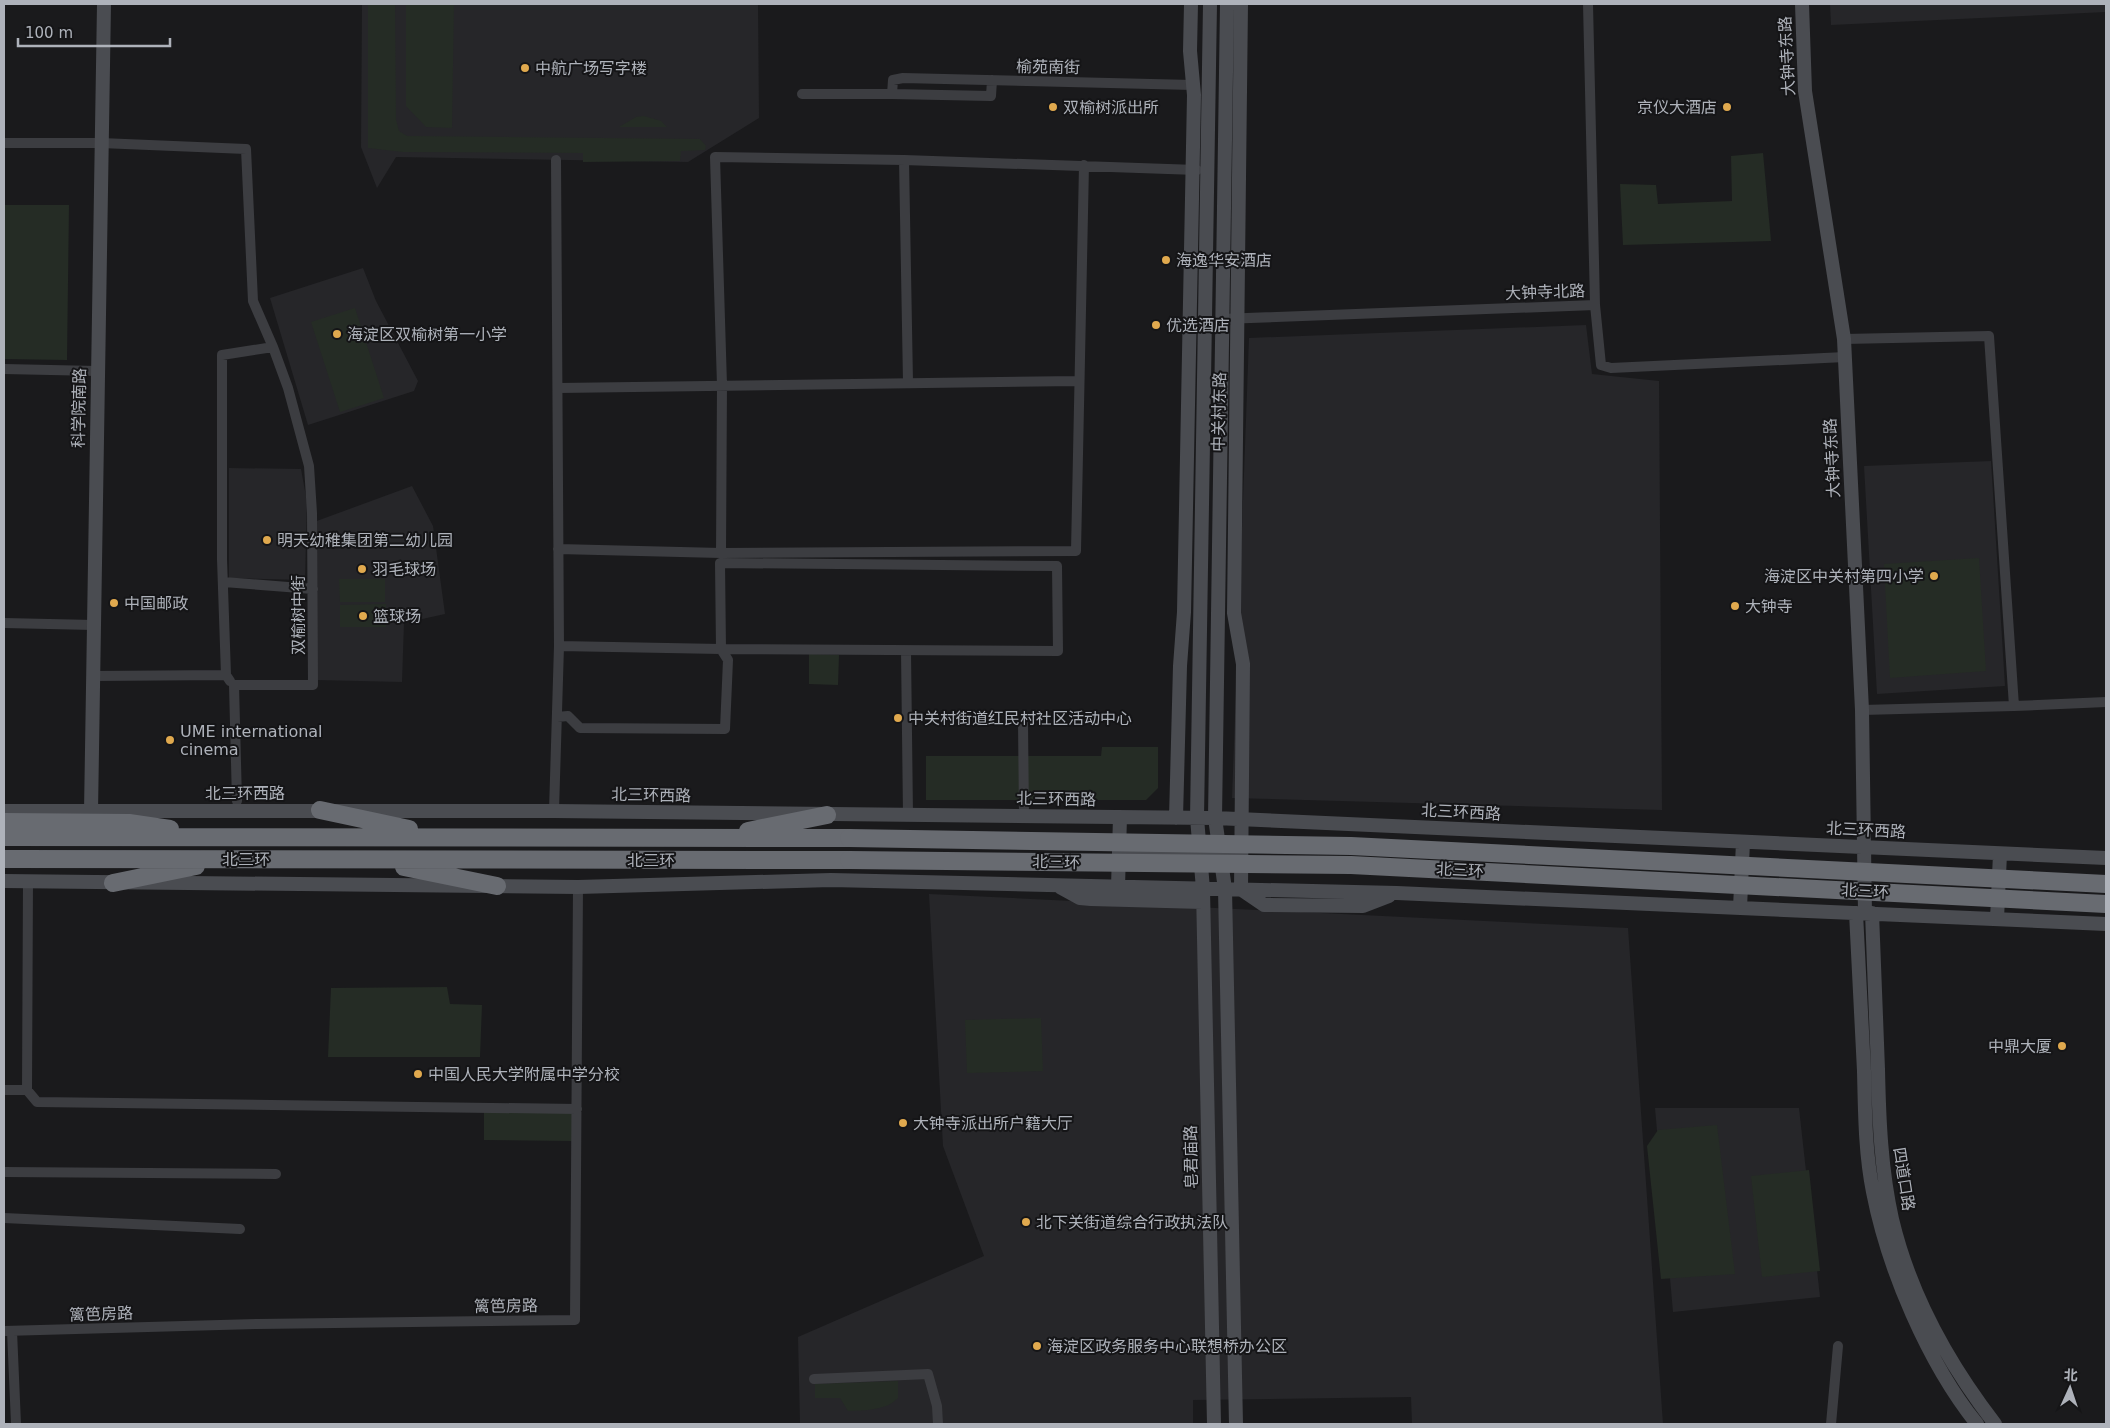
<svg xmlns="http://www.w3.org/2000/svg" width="2110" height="1428" viewBox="0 0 2110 1428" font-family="'DejaVu Sans','Noto Sans SC',sans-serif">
  <rect width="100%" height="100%" fill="#1a1a1c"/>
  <path fill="#262629" d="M362 4H758L759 118 688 162 396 157 377 188 361 147Z
    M1830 4H2106V12L1831 25Z
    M363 268 376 301 418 381 414 391 308 425 270 298Z
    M1586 325 1592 374 1659 381 1662 810 1232 798 1249 338Z
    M1991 461 2005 686 1877 694 1864 466Z
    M229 468 301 469 307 502 305 580 229 578Z
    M412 486 433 526 445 614 404 623 402 682 316 680 314 522Z
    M929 894 1628 928 1663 1424H1412L1411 1397 1193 1400V1424H800L798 1337 984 1256 943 1146Z
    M1655 1108H1799L1820 1297 1673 1312Z"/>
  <path fill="#252c25" d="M368 4H395L396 120 399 131 407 136 700 139 706 146 705 150 681 151 680 161 583 162V153L403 152 368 148Z
    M406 4H454L452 128 426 127 406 106Z
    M644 116 661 121 667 127H619L636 117Z
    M1763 153 1771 241 1623 245 1620 184 1656 185 1658 204 1732 201 1731 156Z
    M4 205H69L67 360 4 359Z
    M355 308 384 398 340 412 311 322Z
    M1979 558 1986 671 1890 678 1884 564Z
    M339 579H385V602H340Z
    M386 604V627H340V605Z
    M809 654 839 655 838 685 809 684Z
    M1102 747H1158V788L1146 800H926V756H1101Z
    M447 987 450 1004 482 1005 480 1057H328L331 988Z
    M1041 1018 1043 1071 967 1073 965 1020Z
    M484 1112 573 1113V1141L484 1140Z
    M1717 1125 1735 1274 1661 1279 1647 1146 1658 1130Z
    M1809 1170 1820 1271 1762 1277 1751 1176Z
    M898 1381V1398C886 1411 864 1410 848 1411L840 1398H815V1384Z"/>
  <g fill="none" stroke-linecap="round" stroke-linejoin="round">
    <path stroke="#3c3d41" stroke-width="10" d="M1588 4 1595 305 1601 365 1611 368 1845 357
      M992 80 991 96 892 94 893 80 903 78 1193 85
      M802 94H892
      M4 143H101L246 149 253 301 273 347
      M904 160 908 382
      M1222 319 1595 305
      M1844 339 1989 336 2014 706
      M4 369 97 371
      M559 388 1078 381
      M558 549 721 553 1076 551 1084 165
      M721 553 722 385 715 157 904 160 1197 170
      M720 563 1057 566 1058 651 721 649Z
      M224 582 313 589
      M4 623 94 625
      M906 651 908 815
      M226 675 222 559V355L273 347 288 388 309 466 312 513 313 685H234
      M93 676 226 675 230 681
      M234 685 237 801
      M1862 710 2014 706 2106 702
      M557 717 568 716 580 728 725 729 728 660 721 649 559 646
      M1023 722 1024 816
      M554 811 559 646 556 160
      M4 1090H27L37 1102 577 1109
      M27 1090 28 881
      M4 1172 276 1174
      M4 1218 240 1229
      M4 1331 258 1324 575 1320 578 887
      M12 1331 16 1424
      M814 1379 928 1374 937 1406 938 1424
      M1831 1424 1838 1346"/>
    <path stroke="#4a4c51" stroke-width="14" d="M1210 4 1197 818 1203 889 1214 1424
      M1227 4 1215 818 1225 889 1236 1424
      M1802 4 1805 91 1844 339 1862 710 1865 913
      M4 811H554L1215 818 2106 858
      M91 812 104 4
      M1176 818 1180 666 1184 612 1194 95 1190 51 1191 4
      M1119 851 1241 853
      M4 881 578 887 831 880 1397 893 2106 924
      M1060 887 1080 898 1091 899 1203 902
      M1118 887 1120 817
      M1241 890 1243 664 1234 613 1241 4
      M1242 890 1264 905 1363 906 1389 896
      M1740 908 1743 842
      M1856 913C1859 965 1861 1018 1864 1071 1865 1111 1865 1152 1873 1192 1888 1269 1928 1363 1977 1424
      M1872 913C1874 965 1876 1017 1878 1069 1879 1119 1881 1170 1892 1219 1910 1295 1948 1363 1995 1424
      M1997 919 2000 854"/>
    <path stroke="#686b71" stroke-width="18" d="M320 810 409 829
      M4 822 129 823 170 829
      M748 831 827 815
      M4 837 849 838
      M4 859 849 860
      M404 867 497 886
      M113 883 196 866"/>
    <path stroke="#686b71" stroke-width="18" d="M849 838 1351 846 2106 884
      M849 860 1351 865 2106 904"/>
  </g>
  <g fill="#e0a94e" stroke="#151517" stroke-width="2">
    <circle cx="525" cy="68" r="5"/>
    <circle cx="1053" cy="107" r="5"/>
    <circle cx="1727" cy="107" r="5"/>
    <circle cx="1166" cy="260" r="5"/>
    <circle cx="1156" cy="325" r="5"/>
    <circle cx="337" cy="334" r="5"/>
    <circle cx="267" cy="540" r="5"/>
    <circle cx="362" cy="569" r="5"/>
    <circle cx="1934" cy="576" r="5"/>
    <circle cx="114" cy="603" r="5"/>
    <circle cx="1735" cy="606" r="5"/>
    <circle cx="363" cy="616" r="5"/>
    <circle cx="898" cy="718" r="5"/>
    <circle cx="170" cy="740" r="5"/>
    <circle cx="2062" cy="1046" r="5"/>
    <circle cx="418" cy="1074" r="5"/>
    <circle cx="903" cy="1123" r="5"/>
    <circle cx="1026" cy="1222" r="5"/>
    <circle cx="1037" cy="1346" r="5"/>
  </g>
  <g text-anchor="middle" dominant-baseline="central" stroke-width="4" stroke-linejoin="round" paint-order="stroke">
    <g font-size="16" fill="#aeb2ba" stroke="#151517">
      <text transform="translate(1787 56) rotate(-93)">大钟寺东路</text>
      <text transform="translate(1048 67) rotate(1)">榆苑南街</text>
      <text transform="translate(1545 292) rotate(-2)">大钟寺北路</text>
      <text transform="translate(79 408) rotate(-89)">科学院南路</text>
      <text transform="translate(1219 412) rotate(-89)">中关村东路</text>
      <text transform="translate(1832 458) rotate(-93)">大钟寺东路</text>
      <text transform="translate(298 615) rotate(-90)">双榆树中街</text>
      <text x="245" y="793">北三环西路</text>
      <text transform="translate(651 795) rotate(1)">北三环西路</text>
      <text transform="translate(1056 799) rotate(1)">北三环西路</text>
      <text transform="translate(1461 812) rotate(3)">北三环西路</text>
      <text transform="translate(1866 830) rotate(3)">北三环西路</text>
      <text x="246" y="859">北三环</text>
      <text x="651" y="860">北三环</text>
      <text transform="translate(1056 862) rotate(1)">北三环</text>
      <text transform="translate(1460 870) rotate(3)">北三环</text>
      <text transform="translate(1865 891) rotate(3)">北三环</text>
      <text transform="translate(1191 1157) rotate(-91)">皂君庙路</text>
      <text transform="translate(1904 1179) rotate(81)">四道口路</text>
      <text transform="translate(506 1306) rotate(-1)">篱笆房路</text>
      <text transform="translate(101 1314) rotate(-2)">篱笆房路</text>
    </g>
    <g font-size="16" fill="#aeb2ba" stroke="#151517" text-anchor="start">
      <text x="535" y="68">中航广场写字楼</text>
      <text x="1063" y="107">双榆树派出所</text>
      <text x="1717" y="107" text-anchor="end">京仪大酒店</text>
      <text x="1176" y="260">海逸华安酒店</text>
      <text x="1166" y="325">优选酒店</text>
      <text x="347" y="334">海淀区双榆树第一小学</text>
      <text x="277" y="540">明天幼稚集团第二幼儿园</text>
      <text x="372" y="569">羽毛球场</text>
      <text x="1924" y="576" text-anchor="end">海淀区中关村第四小学</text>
      <text x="124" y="603">中国邮政</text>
      <text x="1745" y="606">大钟寺</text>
      <text x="373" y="616">篮球场</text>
      <text x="908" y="718">中关村街道红民村社区活动中心</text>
      <text x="180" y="731">UME international<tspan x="180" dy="18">cinema</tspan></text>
      <text x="2052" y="1046" text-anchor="end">中鼎大厦</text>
      <text x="428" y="1074">中国人民大学附属中学分校</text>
      <text x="913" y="1123">大钟寺派出所户籍大厅</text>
      <text x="1036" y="1222">北下关街道综合行政执法队</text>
      <text x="1047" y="1346">海淀区政务服务中心联想桥办公区</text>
    </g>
  </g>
  <rect width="2110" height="1428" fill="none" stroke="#aeb2ba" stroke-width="10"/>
  <g transform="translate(2070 1388) rotate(3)" stroke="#151517" stroke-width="4" paint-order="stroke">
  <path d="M0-4L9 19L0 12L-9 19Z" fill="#aeb2ba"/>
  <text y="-8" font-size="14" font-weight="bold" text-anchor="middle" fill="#aeb2ba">北</text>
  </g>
  <path d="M18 38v8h152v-8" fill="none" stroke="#aeb2ba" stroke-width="2.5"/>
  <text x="25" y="38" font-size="15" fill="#aeb2ba" stroke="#151517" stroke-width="4" paint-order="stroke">100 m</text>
</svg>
